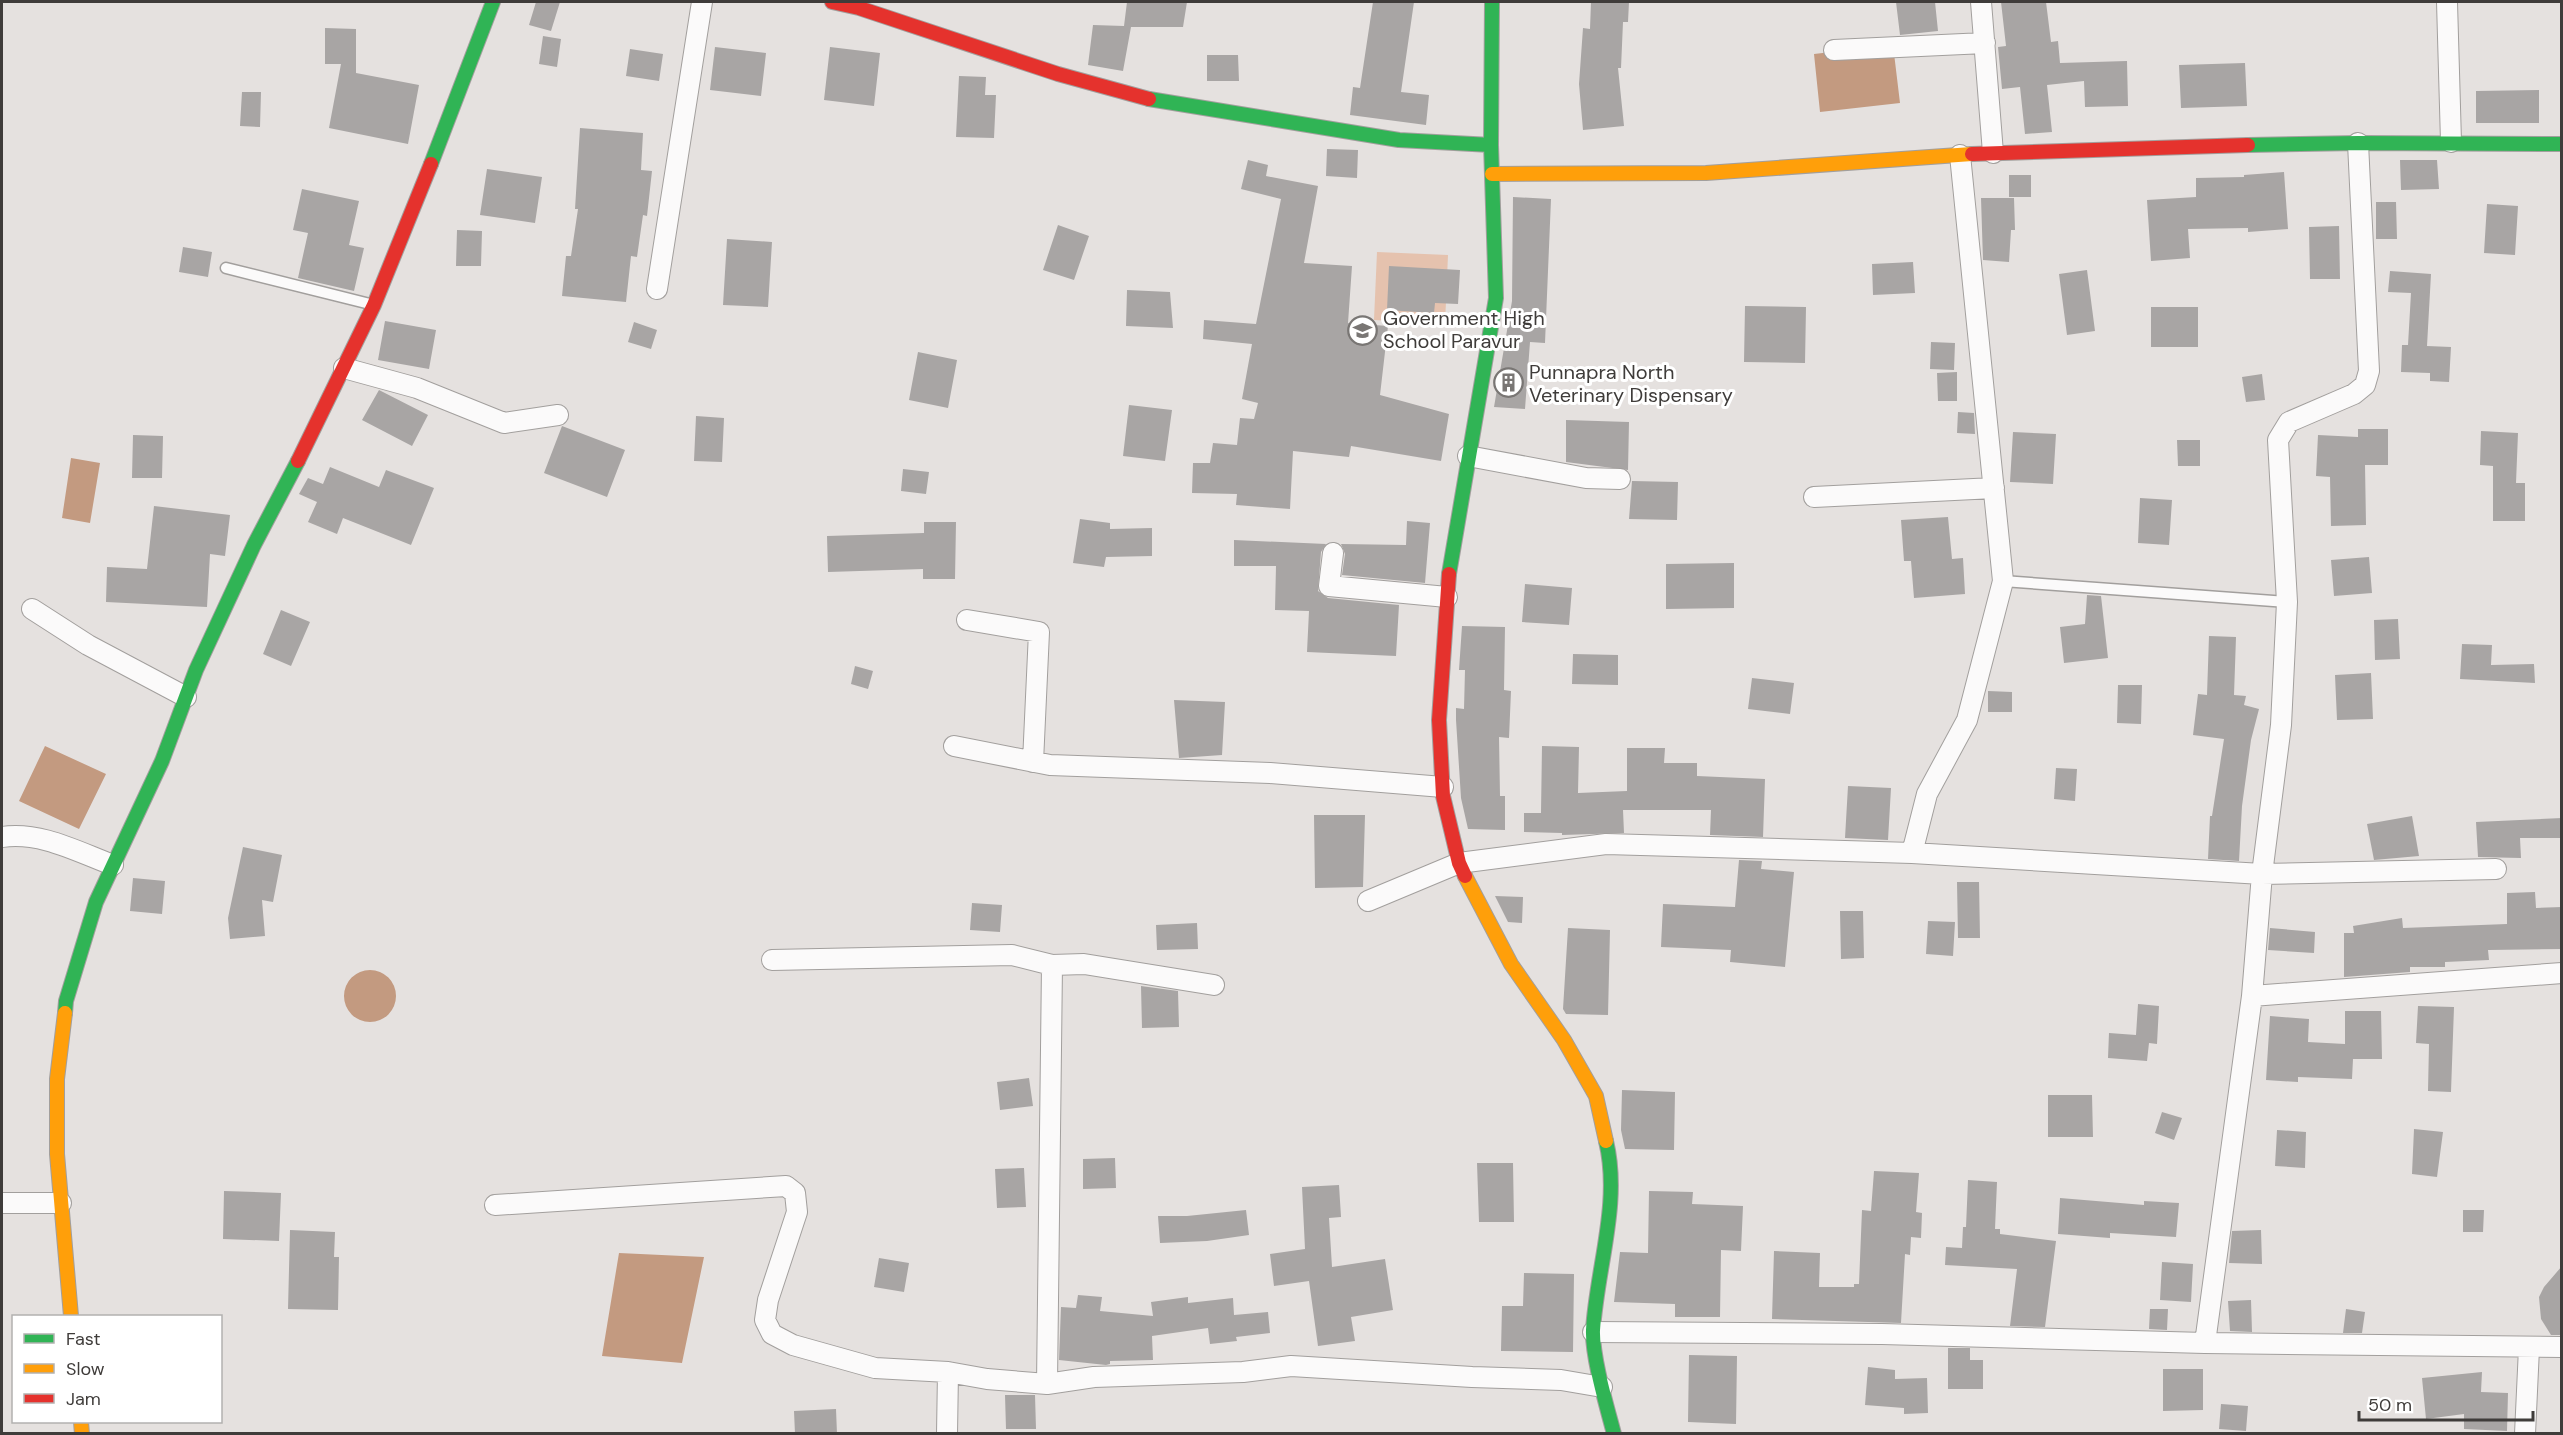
<svg xmlns="http://www.w3.org/2000/svg" width="2563" height="1435" viewBox="0 0 2563 1435" font-family="'DM Sans',sans-serif">
  <rect width="100%" height="100%" fill="#e5e1df"/>
  <path fill="#e5c2ae" d="M1377 252 1448 255 1445 324 1374 320Z"/>
  <path fill="#c39a80" d="M1893 45 1900 103 1820 112 1814 54Z
    M71 458 100 463 90 523 62 518Z
    M45 746 106 774 79 829 19 801Z
    M344 996a26 26 0 1 1 52 0a26 26 0 1 1-52 0Z
    M619 1253 704 1257 682 1363 602 1356Z"/>
  <path fill="#a8a5a4" d="M536 2H560L551 31 529 25Z
    M1127 2H1187L1183 27H1131L1123 71 1088 65 1093 25 1124 26Z
    M1373 2H1414L1401 92 1429 95 1426 125 1350 115 1353 87 1360 88Z
    M1591 2H1629L1628 22H1623L1621 68H1618L1624 126 1583 130 1579 84 1583 28 1590 29Z
    M1896 2H1935L1938 31 1900 35Z
    M2001 2H2046L2051 42 2058 41 2060 63 2127 61 2128 106 2085 107 2084 81 2047 85 2052 132 2025 134 2020 87 2002 89 1998 47 2006 46Z
    M325 28 356 29V73L419 85 408 144 329 128 341 64H325Z
    M543 36 561 39 557 67 539 64Z
    M715 47 766 53 761 96 710 90Z
    M830 47 880 53 874 106 824 100Z
    M630 49 663 54 659 81 626 76Z
    M1207 55H1238L1239 81H1207Z
    M2245 63 2247 106 2181 108 2179 65Z
    M959 76 986 77 985 95H996L994 138 956 137Z
    M2539 90V123H2476V91Z
    M242 92H261L260 127 240 126Z
    M580 128 643 133 641 170 652 171 647 216 643 215 637 257 631 256 626 302 562 296 566 256H571L578 209H575Z
    M1327 149 1358 150 1357 178 1326 176Z
    M1248 160 1268 165 1266 176 1318 186 1304 263 1352 266 1348 323 1388 326 1380 395 1449 414 1441 461 1351 446 1349 457 1293 451 1290 509 1236 505 1237 494 1192 493 1193 463H1210L1213 443 1237 445 1240 418 1254 419 1258 403 1242 399 1252 344 1203 339 1204 320 1256 324 1281 199 1241 189Z
    M2400 160H2437L2439 189 2401 190Z
    M487 169 542 177 535 223 480 215Z
    M2284 172 2288 229 2248 232V228L2188 229 2190 258 2151 261 2147 200 2196 197V178L2244 177V175Z
    M2009 175H2031V197H2009Z
    M302 189 359 201 349 245 364 248 354 291 298 278 308 233 293 230Z
    M1513 197 1551 199 1545 343 1530 342 1525 409 1494 407 1512 301Z
    M1981 198H2014L2015 230H2011L2009 262 1983 260Z
    M2376 202H2396L2397 239H2376Z
    M2487 204 2518 206 2515 255 2484 253Z
    M1058 225 1089 236 1074 280 1043 270Z
    M2339 226 2340 279H2310L2309 227Z
    M457 230 482 231 481 266H456Z
    M727 239 772 242 768 307 723 305Z
    M183 247 212 252 208 277 179 272Z
    M1913 262 1915 293 1873 295 1872 264Z
    M1389 266 1460 270 1458 304 1435 303 1434 313 1387 310Z
    M2087 270 2095 331 2067 335 2059 274Z
    M2390 271 2431 274 2427 346 2451 347 2449 382 2430 381V373L2401 372 2402 345H2408L2411 293 2388 292Z
    M1127 290 1170 292 1173 328 1126 326Z
    M1745 306 1806 307 1805 363 1744 362Z
    M2151 307H2198V347H2151Z
    M385 321 436 330 429 369 378 360Z
    M634 322 657 330 651 349 628 342Z
    M1931 342 1955 343 1954 370 1930 369Z
    M918 352 957 360 948 408 909 400Z
    M1957 372V401H1938L1937 373Z
    M2262 374 2265 400 2246 402 2242 377Z
    M379 390 428 415 412 446 362 420Z
    M1129 405 1172 410 1165 461 1123 456Z
    M1958 412 1974 413 1975 434 1957 433Z
    M696 416 724 418 722 462 694 461Z
    M1566 420 1629 422 1628 470 1566 462Z
    M562 426 625 450 607 497 544 473Z
    M2358 429H2388V465H2365L2366 525 2331 526 2330 477 2316 476 2318 435 2358 437Z
    M2481 431 2518 433 2516 483H2525V521H2493V466L2480 465Z
    M2013 432 2056 434 2053 484 2010 482Z
    M133 435 163 436 162 478H132Z
    M2177 440H2200V466H2178Z
    M330 467 379 487 386 470 434 488 411 545 343 518 337 534 308 522 317 502 299 494 308 478 323 484Z
    M903 469 929 472 926 494 901 491Z
    M1632 481 1678 482 1677 520 1629 519Z
    M2140 498 2172 500 2169 545 2138 543Z
    M154 506 230 515 225 556 210 554 207 607 106 602 107 567 147 569Z
    M1948 517 1952 559 1963 558 1965 594 1914 598 1911 561H1904L1901 520Z
    M1080 519 1110 523V529L1152 528V556L1106 557 1104 567 1073 563Z
    M1407 521 1430 523 1425 583 1342 575 1345 554 1341 544 1406 545Z
    M924 522H956L955 579H923V569L828 572 827 536 924 533Z
    M1234 540 1326 544 1321 552 1318 591 1328 598 1399 605 1396 656 1307 652 1309 611 1275 610 1276 566H1234Z
    M2369 557 2372 593 2334 596 2331 560Z
    M1734 563V608L1666 609V564Z
    M1525 584 1572 588 1569 625 1522 622Z
    M2087 595 2101 596 2108 658 2064 663 2060 627 2085 624Z
    M281 610 310 622 291 666 263 654Z
    M2398 619 2400 659 2375 660 2374 620Z
    M1462 626 1505 627 1504 690 1511 691 1509 738 1499 737 1500 796H1505V830L1468 829 1461 798 1456 720V708L1464 709 1465 670H1459Z
    M2209 636 2236 637 2234 695 2246 696 2244 705 2259 709 2251 740 2242 806 2239 861 2208 859 2210 816H2212L2224 739 2193 735 2198 694 2207 695Z
    M2462 644 2492 645 2491 665 2534 664 2535 683 2460 679Z
    M1573 654 1618 655V685L1572 684Z
    M855 666 873 671 868 689 851 684Z
    M2371 673 2373 719 2337 720 2335 675Z
    M1752 678 1794 683 1790 714 1748 709Z
    M2118 685H2142L2141 724 2117 723Z
    M1988 691 2012 692V712H1988Z
    M1174 700 1225 702 1222 755 1179 758Z
    M1542 746 1579 747 1578 793 1627 791V748H1665L1664 763H1697V776L1765 779 1763 837 1710 835 1711 810H1623L1624 833 1562 835V833L1524 832V813H1541Z
    M2056 768 2077 769 2075 801 2054 799Z
    M1848 786 1891 788 1888 840 1845 838Z
    M1314 815H1365L1363 887 1315 888Z
    M2412 816 2419 856 2374 860 2367 824Z
    M2562 818V838H2520L2521 858 2478 857 2476 822Z
    M243 847 282 855 273 902 262 900 265 936 230 939 228 918Z
    M1739 860 1762 861 1761 869 1794 872 1785 967 1730 962 1731 950 1661 947 1663 904 1735 907Z
    M133 878 165 881 162 914 130 911Z
    M1957 882H1979L1980 938H1958Z
    M2535 892 2536 908 2562 907V949L2488 950 2489 960 2445 962V967H2410V972L2344 977V933H2354L2353 926 2402 918 2403 928 2507 924V893Z
    M1495 896 1523 897 1522 923 1508 922Z
    M972 903 1002 905 1000 932 970 930Z
    M1840 911H1863L1864 958 1841 959Z
    M1928 921 1955 922 1953 956 1926 954Z
    M1197 923 1198 949 1157 950 1156 925Z
    M1568 928 1610 930 1608 1015 1566 1014 1563 1009Z
    M2270 928 2315 932 2314 953 2268 950Z
    M1141 986 1178 991 1179 1027 1142 1028Z
    M2138 1004 2159 1006 2157 1044 2149 1043 2147 1061 2108 1058 2109 1033 2136 1035Z
    M2418 1006 2454 1007 2451 1092 2428 1091 2429 1044 2416 1043Z
    M2345 1011H2381L2382 1059H2353L2352 1079 2298 1077V1082L2266 1080 2270 1016 2309 1019 2308 1042 2345 1044Z
    M1029 1078 1033 1106 1000 1110 997 1082Z
    M1622 1090 1675 1092 1674 1150 1625 1149 1621 1130Z
    M2048 1095H2092L2093 1137H2048Z
    M2162 1112 2182 1118 2174 1140 2155 1133Z
    M2414 1129 2443 1132 2437 1177 2412 1174Z
    M2277 1130 2306 1132 2305 1168 2275 1166Z
    M1115 1158 1116 1188 1083 1189V1159Z
    M1477 1163H1513L1514 1222H1479Z
    M1024 1168 1026 1207 997 1208 995 1169Z
    M1874 1171 1919 1173 1916 1212 1922 1213 1921 1238 1911 1237 1910 1255 1905 1254 1901 1323 1772 1319 1774 1251 1820 1253 1819 1287H1854V1284H1859L1862 1210 1871 1211Z
    M1968 1180 1997 1182 1995 1229H2000V1234L2056 1241 2045 1327 2010 1326 2017 1269 1945 1265 1946 1247 1962 1248 1963 1227H1966Z
    M1339 1185 1341 1217 1329 1218 1332 1267 1385 1259 1393 1310 1351 1317 1355 1341 1318 1346 1309 1281 1274 1286 1270 1254 1305 1249 1302 1187Z
    M224 1191 281 1193 279 1241 223 1239Z
    M1649 1191 1693 1192 1692 1204 1743 1206 1741 1251 1721 1250 1720 1317H1675V1304L1614 1302 1620 1252 1648 1253Z
    M2060 1198 2144 1205V1201L2179 1203 2176 1237 2110 1233V1238L2058 1234Z
    M1246 1210 1249 1235 1207 1241 1160 1243 1158 1216H1187Z
    M2463 1210H2484L2483 1232H2463Z
    M290 1230 335 1232 334 1257H339L338 1310 288 1309Z
    M2261 1230 2262 1264 2229 1263 2232 1231Z
    M879 1258 909 1263 904 1292 874 1287Z
    M2162 1262 2193 1264 2191 1302 2160 1300Z
    M2562 1266V1335H2551L2541 1319 2539 1297 2544 1287Z
    M1524 1273 1574 1274 1573 1352 1501 1351 1502 1306H1523Z
    M1078 1295 1102 1297 1100 1311 1153 1316 1151 1302 1188 1297V1303L1233 1298 1234 1315 1268 1312 1270 1333 1236 1337 1237 1341 1210 1344 1208 1328 1152 1336 1153 1360 1110 1361V1364L1106 1365 1059 1360 1061 1307 1076 1308Z
    M2251 1300 2252 1332 2230 1331 2228 1301Z
    M2150 1309H2168L2167 1330 2149 1329Z
    M2346 1309 2365 1312 2362 1333H2343Z
    M1948 1348H1970V1360H1983V1389H1948Z
    M1689 1355 1737 1356 1736 1424 1688 1422Z
    M1868 1367 1895 1370V1379L1927 1378 1928 1413 1904 1414V1408L1865 1405Z
    M2163 1369H2203V1410L2163 1411Z
    M2482 1372 2481 1392 2508 1393 2507 1431 2464 1429V1414L2426 1419 2422 1378Z
    M1005 1395H1035L1036 1429H1006Z
    M2221 1404 2248 1406 2246 1431 2219 1429Z
    M836 1409 837 1434H795L794 1411Z"/>
  <g fill="none" stroke-linecap="round" stroke-linejoin="round">
    <defs>
      <path id="lane" d="M226 268 374 305
        M2003 581 2287 602"/>
      <path id="street" d="M1981 2 1993 153
        M2447 2 2451 142
        M1834 50 1985 43
        M657 289 702 2
        M344 368 417 388 504 423 558 415
        M1468 456 1586 478 1620 479
        M1814 497 1994 488
        M1333 553 1329 586 1447 597
        M32 609 88 645 186 697
        M967 620 1039 632 1033 762
        M954 746 1050 765 1270 773 1443 787
        M2 837C40 831 78 852 113 865
        M1912 853 1927 794 1967 720 2003 581 1960 155
        M1368 901 1459 863 1606 844 1912 853 2262 874 2496 869
        M772 960 1012 955 1052 965 1084 964 1214 985
        M2252 996 2562 973
        M2 1203H61
        M495 1205 786 1186 795 1193 797 1212 768 1300 765 1320 772 1334 793 1345 875 1368 948 1372 987 1379 1047 1384 1094 1377 1243 1372 1291 1366 1472 1377 1561 1380 1602 1387
        M1593 1332 1882 1334 2205 1343 2562 1347
        M2205 1343 2252 996 2262 874 2281 725 2287 602 2278 440 2289 422 2354 394 2365 385 2369 371 2358 143
        M1047 1384 1052 965
        M947 1434 948 1372
        M2525 1434 2529 1348"/>
      <path id="fast" d="M1149 99 1399 140 1491 145
        M2248 145 2358 143 2562 144
        M431 164 493 2
        M1449 574 1496 298 1491 145 1492 2
        M65 1013 66 1001 96 902 162 761 196 670 254 545 298 461
        M1606 1141C1621 1203 1597 1267 1593 1330 1592 1357 1607 1407 1614 1434"/>
      <path id="slow" d="M1492 174 1706 173 1972 154
        M1465 876 1511 964 1564 1040 1596 1096 1606 1141
        M65 1013 57 1079V1154L71 1316
        M81 1422 82 1434"/>
      <path id="jam" d="M832 2 859 8 1058 74 1149 99
        M1972 154 2248 145
        M298 461 374 305 431 164
        M1449 574 1439 720 1443 796 1459 863 1465 876"/>
    </defs>
    <use href="#lane" stroke="#a29f9d" stroke-width="13"/>
    <use href="#street" stroke="#a29f9d" stroke-width="22"/>
    <use href="#fast" stroke="#a29f9d" stroke-width="16"/>
    <use href="#slow" stroke="#a29f9d" stroke-width="16"/>
    <use href="#jam" stroke="#a29f9d" stroke-width="16"/>
    <use href="#lane" stroke="#fbfafa" stroke-width="10"/>
    <use href="#street" stroke="#fbfafa" stroke-width="20"/>
    <use href="#fast" stroke="#30b455" stroke-width="14"/>
    <use href="#slow" stroke="#ff9f0a" stroke-width="14"/>
    <use href="#jam" stroke="#e5322d" stroke-width="14"/>
  </g>
  <defs>
    <symbol id="school-ring" viewBox="-11 -11 22 22"><circle r="9.5" fill="#fff" stroke="#797674" stroke-width="1.5"/><path d="M0-5L7-2L0 1L-7-2ZM-4 1L0 2.5L4 1V4Q0 6-4 4Z" fill="#797674"/></symbol>
    <symbol id="building-ring" viewBox="-11 -11 22 22"><circle r="9.5" fill="#fff" stroke="#797674" stroke-width="1.5"/><path d="M-4-6H4V6H1V3H-1V6H-4ZM-2.5-4.3h1.7v1.8h-1.7ZM.8-4.3h1.7v1.8H.8ZM-2.5-1h1.7V.8h-1.7ZM.8-1h1.7V.8H.8Z" fill="#797674"/></symbol>
  </defs>
  <g fill-rule="evenodd">
    <use href="#school-ring" x="1346" y="314" width="33" height="33"/>
    <use href="#building-ring" x="1492" y="366" width="33" height="33"/>
  </g>
  <g text-anchor="middle" dominant-baseline="central" stroke-width="6" stroke-linejoin="round" paint-order="stroke">
    <g font-size="20" fill="#3f3c3a" stroke="#fff" text-anchor="start">
      <text x="1383" y="318">Government High<tspan x="1383" dy="23">School Paravur</tspan></text>
      <text x="1529" y="372">Punnapra North<tspan x="1529" dy="23">Veterinary Dispensary</tspan></text>
    </g>
  </g>
  <rect width="2563" height="1435" fill="none" stroke="#3f3c3a" stroke-width="6"/>
  <rect x="12" y="1315" width="210" height="108" fill="#ffffff" stroke="#b2b1b0" stroke-width="1.5"/>
  <rect x="24" y="1334" width="30" height="9" fill="#30b455" stroke="#b2b1b0" stroke-width="1.5"/>
  <text x="66" y="1345" font-size="18" fill="#3f3c3a">Fast</text>
  <rect x="24" y="1364" width="30" height="9" fill="#ff9f0a" stroke="#b2b1b0" stroke-width="1.5"/>
  <text x="66" y="1375" font-size="18" fill="#3f3c3a">Slow</text>
  <rect x="24" y="1394" width="30" height="9" fill="#e5322d" stroke="#b2b1b0" stroke-width="1.5"/>
  <text x="66" y="1405" font-size="18" fill="#3f3c3a">Jam</text>
  <path d="M2359 1411v9h174v-9" fill="none" stroke="#3f3c3a" stroke-width="3"/>
  <text x="2368" y="1411" font-size="18" fill="#3f3c3a" stroke="#ffffff" stroke-width="4.5" paint-order="stroke">50 m</text>
</svg>
